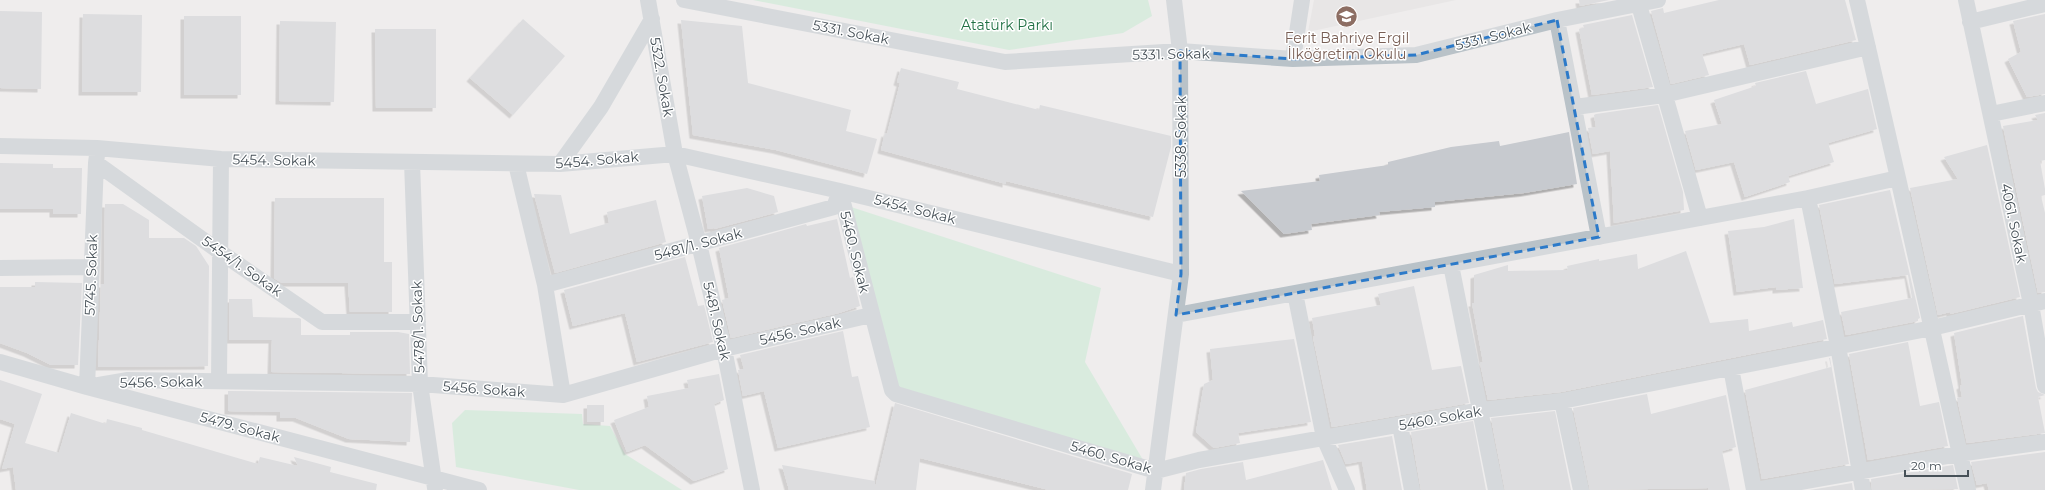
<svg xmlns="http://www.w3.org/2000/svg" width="2045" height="490" viewBox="0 0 2045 490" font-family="Montserrat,sans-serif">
  <defs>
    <filter id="shadow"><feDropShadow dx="-3.5" dy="3.5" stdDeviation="0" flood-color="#0004"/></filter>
  </defs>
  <rect width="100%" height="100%" fill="#efeded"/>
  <path fill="#e0dede" d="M1314 0H1456L1308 32Z"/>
  <path fill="#bfe9cd" d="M753 0H1148L1152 16 1123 33 1009 50Z
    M851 207 1101 288 1085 362 1146 465 895 387Z
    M465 410 582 414 583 424 610 426 625 454 682 490H579L456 467 452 423Z"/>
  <path fill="#c7cacf" filter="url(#shadow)" d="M1579 0H1609L1580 6Z
    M1719 0H1845L1856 40 1750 65 1744 44 1702 54 1709 75 1671 84 1651 11 1663 8 1664 13Z
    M0 11 42 12 41 89 0 88Z
    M83 14 142 15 141 92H82Z
    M2045 14V94L2027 97 2008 59 2021 52 2013 21Z
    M1632 15 1653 87 1592 95 1579 29 1584 28 1583 25Z
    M184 16H241V95H184Z
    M523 19 565 56 513 115 470 78Z
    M681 20 742 26 748 83 851 110 846 131 877 139 867 174 776 150 693 135Z
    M280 21 336 22 334 102 279 101Z
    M375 29H436V108H376Z
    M901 68 959 82 957 89 1039 110 1040 105 1171 136V147L1153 217 1006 181V184L881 150 885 133 887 134 900 83 897 82Z
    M1806 71 1816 104 1868 89 1877 129 1828 143 1834 162 1788 176 1790 182 1745 197 1734 162 1696 170 1685 131 1722 124 1714 100 1756 86 1755 83Z
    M1658 105 1683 192 1684 210 1614 223 1610 151 1593 154 1588 128 1596 127 1594 115 1596 114Z
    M2045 113V160L2040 161 2045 189V195L2041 196 2045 213V292L2038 293 2003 126 2038 120 2035 115Z
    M1569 132 1577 184 1524 193 1435 202V207L1379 212 1380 215 1311 224 1312 230 1284 234 1241 191 1320 181 1319 175 1388 165V162L1451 147 1499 141 1500 146Z
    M1987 145 2020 297 1950 314V312L1938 315 1910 188 1958 179 1944 157Z
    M0 163 53 164V168H82L81 214H53V209H0Z
    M747 188 774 196 778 212 714 229V228L708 229 702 196Z
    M1890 190 1920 318 1918 319V321L1846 335 1841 312 1912 298 1908 275 1835 284 1819 205Z
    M534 194 561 195 570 234 609 223 607 212 656 200 666 242 555 273Z
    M275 198H384V262H392V312H350L348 283H282L274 278Z
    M105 204H123L149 220V238H184L196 246 209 266 208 366 98 367 101 284H104Z
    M837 219 850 278 853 277 860 306 839 313 731 338 722 300 729 298 719 248 806 224 807 226Z
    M1794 219 1803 288 1776 290V287L1737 292 1728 231 1764 227Z
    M1686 251 1710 323 1748 319 1749 331 1792 322 1793 327 1823 320 1827 339 1561 392 1488 400 1480 363 1483 362 1472 303H1474V275L1508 265V271L1568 270 1567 266 1599 259V261L1637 254 1638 269Z
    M685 257 698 306 704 305 713 342 637 362 625 313 573 326 564 290Z
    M35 282 82 283 78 365H51L27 353 0 343V287H35Z
    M1414 286 1432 370 1461 366 1469 403 1332 427 1313 337 1315 336 1312 318 1381 305 1378 294Z
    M229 299H252L253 317 299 318 301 319V335H350V332H398L409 334 410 374 271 372 272 340H229Z
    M2023 316 2036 388 2038 392 2045 395 2038 397 2045 433 1967 443 1957 398 1962 397 1960 386 1962 385 1954 333Z
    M843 331 852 377 858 376 870 427 778 448 764 391 743 396 738 370 744 369 740 355Z
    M1294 339 1311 422 1238 433 1240 443 1214 448 1196 432 1204 384 1213 380 1210 349Z
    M1908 342 1920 406 1939 402 1948 446 1868 460 1849 354Z
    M1829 358H1830L1849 464 1762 479 1745 390 1831 367Z
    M719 374 724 400 714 404 728 469 694 481 645 445 627 452 614 420 649 407 647 396 689 388 687 380Z
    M0 380 42 394 25 443 59 453 71 413 106 424 107 419 142 428V430L258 464 260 457 298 466 294 457 331 467 330 472 377 484 376 490H16L13 467 2 469 15 424 0 419Z
    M228 391 412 393 410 442 349 439 296 418H280V412L228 411Z
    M1647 394 1651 414 1726 395 1736 447 1722 451 1730 490H1709L1708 488 1590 490 1573 408Z
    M895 403 1132 474 1128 490H1049L920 458 916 490H789L782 465 875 481V488Z
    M587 405H604V422H587Z
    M1555 411 1571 490H1505L1491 418Z
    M1473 421 1486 490H1421L1411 432Z
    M1392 436 1402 490H1367L1362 461 1346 464 1338 445Z
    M2045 452V490H1989L1987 483 1977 485 1971 462Z
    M1323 460 1332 490H1184L1186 473 1201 469 1243 462 1246 480Z
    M1953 465 1958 489 1872 490 1871 479Z
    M1852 483 1853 490H1810Z"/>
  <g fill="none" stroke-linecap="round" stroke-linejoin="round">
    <path stroke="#b9c2c8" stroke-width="16" d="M648 0 675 154 699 244 724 349 752 490
      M684 0 1005 62 1180 51 1293 59 1416 55 1557 20 1658 0
      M1857 0 1898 178
      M1966 0 2031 304 2045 386
      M1639 5 1700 218
      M1557 20 1599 237
      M1970 22 2045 4
      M1293 59 1302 0
      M1575 107 1664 95 1868 47
      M1991 114 2045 103
      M0 146 97 148 221 159 560 164 675 154 840 191 1181 274
      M97 155 96 163 220 252 322 322H418
      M412 162 420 384 435 488
      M96 163 87 387 128 380 420 384 563 395 724 349 871 315
      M516 164 545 285 563 395
      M560 164 601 107 652 19
      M840 191 892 390 896 394 1156 471 1199 460 1482 410 1562 401
      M1808 198 1898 178 1968 490
      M1451 265 1496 490
      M0 268 91 267
      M545 285 834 207 840 191
      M1295 293 1324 438 1347 490
      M1176 315 1808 198 1838 346 1863 490
      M0 362 87 387 479 490
      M1731 368 1754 490
      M219 381 221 159
      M1400 425 1412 490
      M1153 490 1181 274 1180 51 1174 0
      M1581 490 1562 401 1932 328 2045 301
      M1756 490 1958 454 2045 442"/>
  </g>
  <path d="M0 0H2045V490H0ZM1557 20 1599 237 1176 315 1181 274 1180 51 1293 59 1416 55Z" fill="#efeded" fill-opacity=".55" fill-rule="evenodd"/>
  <path fill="none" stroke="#2c7ac9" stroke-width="3" stroke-dasharray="8 5" stroke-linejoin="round" d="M1557 20 1599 237 1176 315 1181 274 1180 51 1293 59 1416 55Z"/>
  <defs>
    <symbol id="school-disc" viewBox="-11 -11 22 22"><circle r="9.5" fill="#8d6e63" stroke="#fff"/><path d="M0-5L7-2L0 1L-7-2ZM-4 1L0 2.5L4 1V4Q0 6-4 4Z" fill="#fff"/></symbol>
  </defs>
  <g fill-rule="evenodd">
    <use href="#school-disc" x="1334" y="4" width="25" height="25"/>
  </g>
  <g text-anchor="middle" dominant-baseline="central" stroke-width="3" stroke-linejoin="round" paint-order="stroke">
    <g font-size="14" fill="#207044" stroke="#fff">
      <text x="1007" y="25">Atatürk Parkı</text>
    </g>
    <g font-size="14" fill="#475158" stroke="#fff">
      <text transform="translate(851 32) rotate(11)">5331. Sokak</text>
      <text transform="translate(1493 36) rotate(-14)">5331. Sokak</text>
      <text transform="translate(1171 54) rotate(-1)">5331. Sokak</text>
      <text transform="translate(662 77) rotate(80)">5322. Sokak</text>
      <text transform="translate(1181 137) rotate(-90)">5338. Sokak</text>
      <text transform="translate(274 160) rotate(1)">5454. Sokak</text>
      <text transform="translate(597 160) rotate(-5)">5454. Sokak</text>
      <text transform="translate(915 209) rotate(14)">5454. Sokak</text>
      <text transform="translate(2014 223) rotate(78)">4061. Sokak</text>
      <text transform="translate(698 244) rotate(-15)">5481/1. Sokak</text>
      <text transform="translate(855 252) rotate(76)">5460. Sokak</text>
      <text transform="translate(242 266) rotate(35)">5454/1. Sokak</text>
      <text transform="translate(91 275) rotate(-88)">5745. Sokak</text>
      <text transform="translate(717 321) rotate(77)">5481. Sokak</text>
      <text transform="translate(418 327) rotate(-92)">5478/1. Sokak</text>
      <text transform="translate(800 331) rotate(-13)">5456. Sokak</text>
      <text transform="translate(161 382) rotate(-1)">5456. Sokak</text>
      <text transform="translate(484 389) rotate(4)">5456. Sokak</text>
      <text transform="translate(1440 418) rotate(-10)">5460. Sokak</text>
      <text transform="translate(240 427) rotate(15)">5479. Sokak</text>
      <text transform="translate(1111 457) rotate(16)">5460. Sokak</text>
    </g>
    <g font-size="14" fill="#785e54" stroke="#fff">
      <text x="1347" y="38">Ferit Bahriye Ergil<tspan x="1347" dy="16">İlköğretim Okulu</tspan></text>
    </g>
  </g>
  <path d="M1905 470v6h63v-6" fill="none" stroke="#475158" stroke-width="2"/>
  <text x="1911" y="470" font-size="12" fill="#475158" stroke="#ffffff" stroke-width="3" paint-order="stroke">20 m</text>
</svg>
